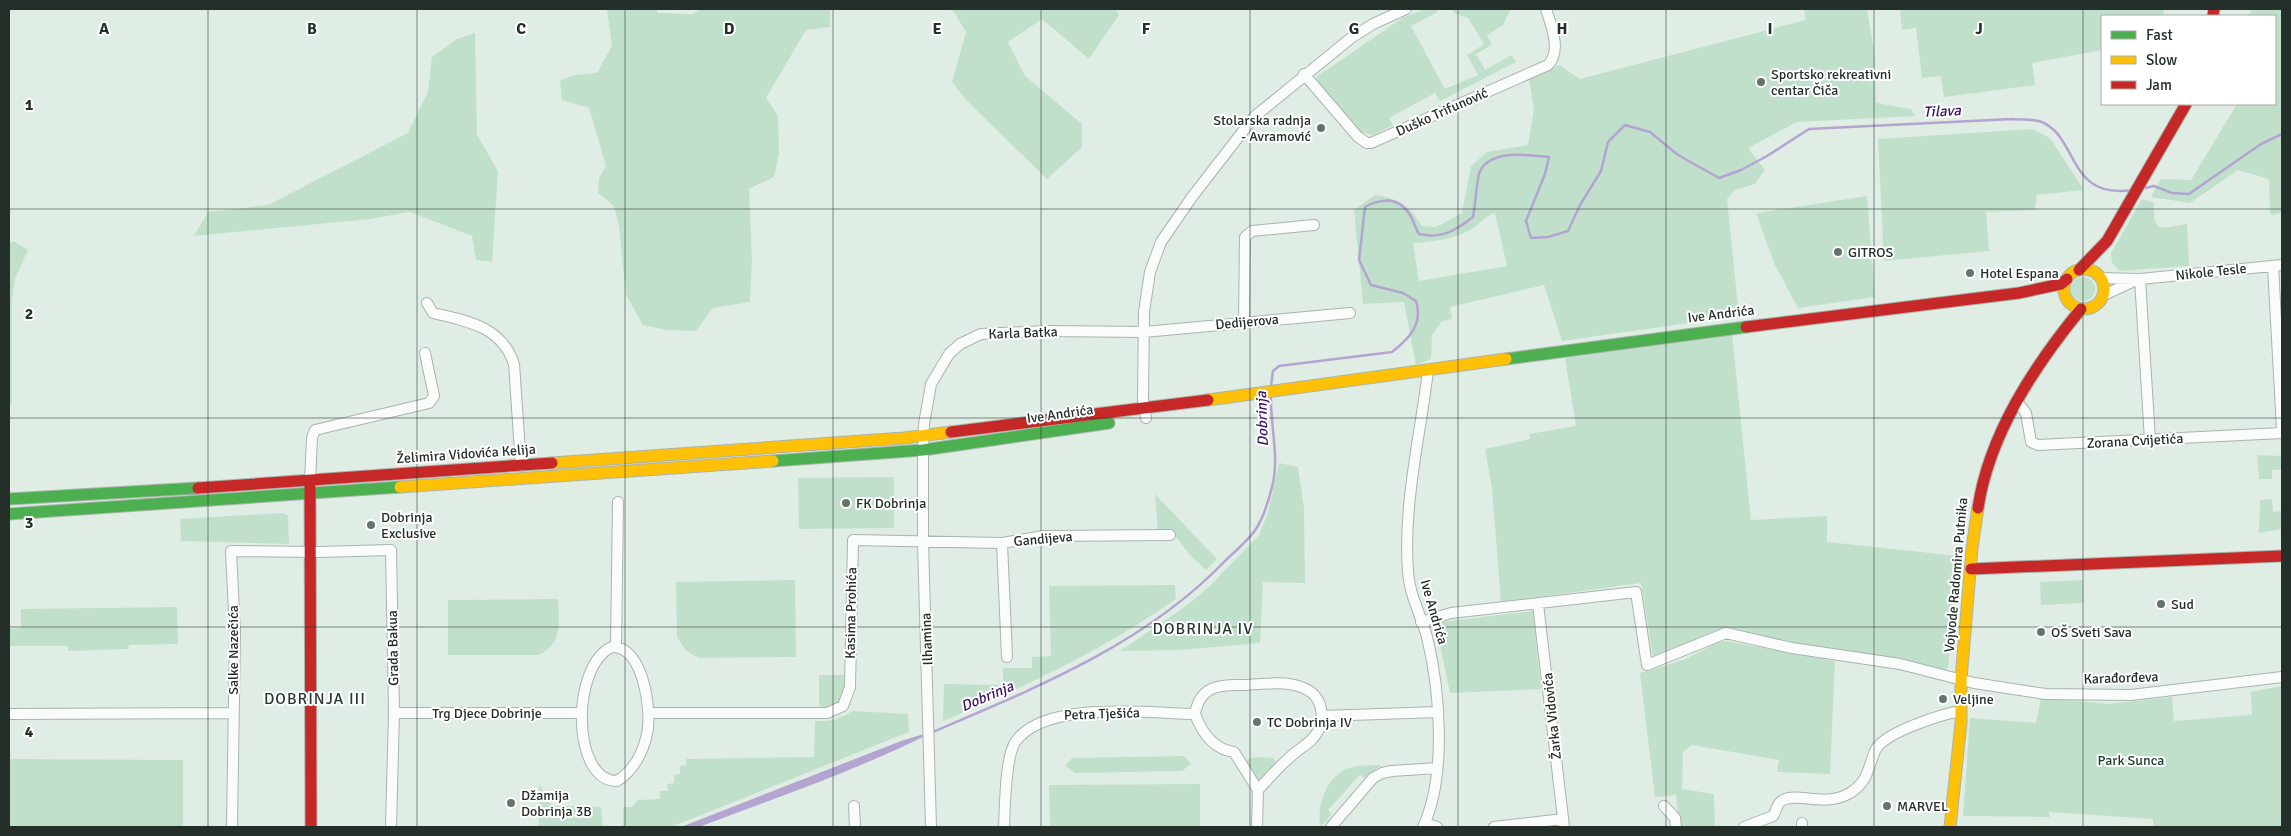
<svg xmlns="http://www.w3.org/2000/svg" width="2291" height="836" viewBox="0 0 2291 836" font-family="Signika,sans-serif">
  <rect width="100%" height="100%" fill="#e0ede4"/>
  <path fill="#c1e0cc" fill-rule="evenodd" d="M607 9H657L658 13 692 14 702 9H830V27L806 30 766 98 778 116 779 153 774 177 749 189 752 260 750 302 713 308 696 331 666 330 643 325 626 295 619 227 614 206 598 193 599 178 606 166 589 108 562 100 560 81 574 75 597 73 612 46Z
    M949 9H1116L1119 15 1089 59 1042 19 1008 42 1025 76 1082 124V147L1047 179 967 101 952 82 966 32 954 12Z
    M1426 9H1436L1438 12 1411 26 1445 89 1478 75 1467 55 1484 44 1468 18 1454 13 1452 9H1511L1503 25 1487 35 1492 45 1476 54 1485 70 1512 55 1516 62 1440 101 1435 93 1389 118 1393 125 1373 135 1361 132 1316 79 1319 75 1404 17Z
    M1804 9H1867L1875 58 1876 103 1911 109 1915 116 1797 122 1748 148 1765 170 1755 184 1735 190 1727 199 1739 316 1562 341 1544 285 1450 307 1452 319 1442 321 1432 335 1431 359 1416 365 1404 302 1363 304 1354 210 1375 195C1399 199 1409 205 1422 226L1436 227 1462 213 1471 166 1487 152 1528 145 1534 110 1529 79 1559 65 1580 79 1806 20ZM1495 213 1507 266 1419 281 1413 243C1433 242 1454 239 1472 229 1480 224 1485 216 1495 213Z
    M1900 9H2164L2163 16H2102V50L2032 63 2035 85 1944 97 1941 76 1922 78 1916 28 1902 30Z
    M2252 9H2282V213L2270 215 2269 179 2238 170 2190 203 2151 197 2161 179 2191 180 2237 104H2275V16H2248Z
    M475 33 477 135 498 171 492 262 476 260 472 236 410 212 370 219 194 236 208 212 268 205 408 133 428 92 432 57 457 39Z
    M2032 129 2050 138 2084 190 2037 195 2035 210 1986 212 1989 251 1884 261 1878 139Z
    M1867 196 1875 297 1798 308 1775 265 1756 213Z
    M2142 199 2154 203C2153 235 2160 228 2187 224L2189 266 2120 271 2112 263 2111 253Z
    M14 241 28 250 15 279 12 302V405H9V244Z
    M2071 289a12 12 0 1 1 24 0a12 12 0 1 1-24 0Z
    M1732 334 1751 520 1827 516V542L1959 556 1948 667 1945 670 1857 652 1780 642 1731 628 1710 634 1653 656 1641 583 1501 602 1492 489 1485 449 1530 439 1529 434 1576 426 1565 358Z
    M2257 455 2282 456V470H2272V479H2259Z
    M1279 463 1298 467 1304 508 1305 583 1263 582 1260 643 1180 650 1120 651 1186 606 1210 586 1259 535 1268 513Z
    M894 477V528L799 529 798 478Z
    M1155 494 1217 559 1206 570 1190 555 1172 532H1158Z
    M2272 499 2273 512 2282 511V529L2259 533 2260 500Z
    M284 513 288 516 289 544 181 541 180 519Z
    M795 580 796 657 699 658 686 651 677 637 676 582Z
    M2083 580 2084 603 2041 605 2040 582Z
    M1175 585 1176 599C1103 650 1025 687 943 721L944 684 1003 685V668H1032V657L1051 656 1049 586Z
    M558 599C559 623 563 644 538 655H448V600Z
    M177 607 178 644 129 645 128 649 68 651V646H9V629L21 628V609Z
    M1533 611 1541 689 1450 693 1437 631 1441 622Z
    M1726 641 1835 661 1830 774 1777 772 1779 760 1692 745 1683 752 1682 789 1714 794 1715 827H1679L1676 795 1655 797 1640 673 1686 659 1718 642Z
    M819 675H846C847 692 842 710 822 709L819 705Z
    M2282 686V827H2153V819L2049 812 2050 817 1963 816 1970 718 2036 723 2041 697 2108 704 2172 697 2174 721 2252 715 2251 692Z
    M852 711 908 714 909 732 671 827H623V807H632L638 800 660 799V791H668L667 784 674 783V775L680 774V766L686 765V759L814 757 815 721C830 721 840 720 852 711Z
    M1184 756 1191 764 1182 771 1075 773 1065 766 1072 758Z
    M1262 757 1273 758 1277 763 1259 782 1246 762 1250 758Z
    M9 759 183 760V827H9Z
    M1381 765 1364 778 1360 775 1328 810 1332 814 1320 827C1317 805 1326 776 1349 768 1359 765 1371 765 1381 765Z
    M539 784 552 806 601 807 603 827H539Z
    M1200 784V827H1050L1049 785Z"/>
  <path fill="#b3a4d0" d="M937 730C860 769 779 797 699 827H681L901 741Z"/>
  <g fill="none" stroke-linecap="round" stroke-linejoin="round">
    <path stroke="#b3a4d0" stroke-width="2.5" d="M2145 188 2154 186 2172 193 2189 194 2261 144 2282 134
      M1271 386 1273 371 1279 366 1392 352C1410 338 1423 324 1416 301L1403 293 1371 285 1359 260 1365 207C1382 198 1399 197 1410 215 1414 221 1415 228 1419 234 1442 239 1455 231 1473 217 1475 209 1477 176 1480 171 1492 149 1528 155 1549 157L1545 174 1526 221 1531 238 1548 237 1568 231 1580 205 1601 171 1608 142 1625 125 1650 132 1678 155 1719 178 1741 170 1767 156 1809 129 2012 119C2020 120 2031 119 2039 121 2079 134 2066 200 2132 190
      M935 731C1038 687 1145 644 1224 562 1234 552 1248 541 1256 529 1263 518 1269 499 1272 487 1280 457 1270 426 1271 396"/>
    <defs>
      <path id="street" d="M1304 74 1358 137 1367 143H1371L1548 65C1562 51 1551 25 1546 9
        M2273 266 2282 429
        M2100 278 2140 279 2282 265
        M2140 279 2150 440
        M2102 296 2132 282
        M427 303 433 313C468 321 502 327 514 364L521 466
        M1244 322 1245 237 1252 231 1314 225
        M2018 403 2026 413 2031 442 2038 445 2282 433
        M1146 418 1143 400 1144 312 1150 272 1161 242 1192 197 1254 117 1351 38 1373 24 1406 9
        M310 481 312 438 315 430 429 403 434 396 425 353
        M1538 604 1564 827
        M1421 622 1451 613 1636 592 1647 665 1726 633 1792 648 1900 664 1974 683 2045 694 2131 695 2282 677
        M612 647C644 646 652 712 647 734 643 753 633 771 617 781 571 781 571 665 612 647Z
        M616 647 618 502
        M1007 657 1002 543 1044 536 1170 535
        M394 713H581
        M649 713H827L843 706 850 687 853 540 1002 543
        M9 714 232 713
        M1195 714C1197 703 1202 692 1214 688 1223 684 1235 685 1245 685 1269 683 1315 677 1321 709 1323 717 1322 724 1318 731 1313 741 1305 745 1296 752 1282 763 1270 777 1258 790L1257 827
        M1195 714C1202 733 1213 749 1234 752L1258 790
        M1322 716 1438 712
        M854 806 855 827
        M1664 806 1675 818 1676 827
        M1425 823 1437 827
        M232 827 235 633 231 551 319 552 391 550 394 713 391 827
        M931 827 923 542V450L924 424 931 384 949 354 960 344 981 334 1047 331 1144 332 1350 313
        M1004 827C1005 808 1005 755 1016 741 1046 700 1148 713 1195 714
        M1331 827 1373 778 1382 773 1392 771 1437 768
        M1423 827C1447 776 1440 690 1427 637 1421 615 1409 594 1408 571 1403 505 1420 437 1428 371
        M1494 827 1563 819
        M1744 827 1773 816C1777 811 1776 803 1783 800 1799 792 1824 808 1850 793 1868 782 1868 768 1875 751 1882 733 1942 714 1961 711
        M1802 827V823"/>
      <path id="fast" d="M1506 359 1746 327
        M773 461 923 450 1109 423
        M9 499 198 488
        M9 514 400 487"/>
      <path id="slow" d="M2064 289a20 20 0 1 1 40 0a20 20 0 1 1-40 0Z
        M1208 400 1506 359
        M552 463 904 438 951 432
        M400 487 773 461
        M1950 827 1961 723V680L1972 548 1978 508"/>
      <path id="jam" d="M2213 16 2214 9
        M2079 270 2107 241 2186 104
        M1746 327 2019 293 2061 284 2067 279
        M951 432 1208 400
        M310 487 311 827
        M198 488 552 463
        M1978 508C1989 434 2035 365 2081 309
        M1971 569 2282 556"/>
    </defs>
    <use href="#street" stroke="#a9b4ac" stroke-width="12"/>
    <use href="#fast" stroke="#a9b4ac" stroke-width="13"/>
    <use href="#slow" stroke="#a9b4ac" stroke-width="13"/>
    <use href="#jam" stroke="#a9b4ac" stroke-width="13"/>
    <use href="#street" stroke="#fafcfb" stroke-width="10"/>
    <use href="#fast" stroke="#4caf50" stroke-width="11"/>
    <use href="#slow" stroke="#ffc107" stroke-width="11"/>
    <use href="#jam" stroke="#c62828" stroke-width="11"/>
  </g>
  <path fill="none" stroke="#252f29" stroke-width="1" stroke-opacity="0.55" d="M208 9V827M417 9V827M625 9V827M833 9V827M1041 9V827M1250 9V827M1458 9V827M1666 9V827M1874 9V827M2083 9V827M9 209H2282M9 418H2282M9 627H2282"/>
  <g fill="#66726a" stroke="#fff" stroke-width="2">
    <circle cx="1761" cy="82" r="5"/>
    <circle cx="1321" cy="128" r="5"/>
    <circle cx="1838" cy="252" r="5"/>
    <circle cx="1970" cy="273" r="5"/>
    <circle cx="846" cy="503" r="5"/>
    <circle cx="371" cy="525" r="5"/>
    <circle cx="2161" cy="604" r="5"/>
    <circle cx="2041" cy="632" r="5"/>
    <circle cx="1943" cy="699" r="5"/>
    <circle cx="1257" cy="722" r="5"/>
    <circle cx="511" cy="803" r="5"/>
    <circle cx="1887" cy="806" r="5"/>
  </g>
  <g text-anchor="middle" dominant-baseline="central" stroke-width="4" stroke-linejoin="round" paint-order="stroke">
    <g font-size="14" fill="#252f29" stroke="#fff" text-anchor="start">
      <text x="1771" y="74">Sportsko rekreativni<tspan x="1771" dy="16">centar Čiča</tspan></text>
      <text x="1311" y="120" text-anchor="end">Stolarska radnja<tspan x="1311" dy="16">- Avramović</tspan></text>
      <text x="1848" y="252">GITROS</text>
      <text x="1980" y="273">Hotel Espana</text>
      <text x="856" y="503">FK Dobrinja</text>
      <text x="381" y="517">Dobrinja<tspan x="381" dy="16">Exclusive</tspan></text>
      <text x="2171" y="604">Sud</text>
      <text x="2051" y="632">OŠ Sveti Sava</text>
      <text x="1953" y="699">Veljine</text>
      <text x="1267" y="722">TC Dobrinja IV</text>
      <text x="521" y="795">Džamija<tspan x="521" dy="16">Dobrinja 3B</tspan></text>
      <text x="1897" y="806">MARVEL</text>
    </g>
    <g font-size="14" fill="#252f29" stroke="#fff">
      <text transform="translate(1442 112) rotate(-24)">Duško Trifunović</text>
      <text transform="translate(2211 272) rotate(-6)">Nikole Tesle</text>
      <text transform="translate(1721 314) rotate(-7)">Ive Andrića</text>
      <text transform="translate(1247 322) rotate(-5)">Dedijerova</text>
      <text transform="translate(1023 333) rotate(-2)">Karla Batka</text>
      <text transform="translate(1060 414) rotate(-8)">Ive Andrića</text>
      <text transform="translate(2135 441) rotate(-3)">Zorana Cvijetića</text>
      <text transform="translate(466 454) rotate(-4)">Želimira Vidovića Kelija</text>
      <text transform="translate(1043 539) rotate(-5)">Gandijeva</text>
      <text transform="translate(1956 575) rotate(-85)">Vojvode Radomira Putnika</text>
      <text transform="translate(1434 612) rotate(74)">Ive Andrića</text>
      <text transform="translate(851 613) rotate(-89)">Kasima Prohića</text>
      <text transform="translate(927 639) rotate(-92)">Ilhamina</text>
      <text transform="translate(393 648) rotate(-91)">Grada Bakua</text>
      <text transform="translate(233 650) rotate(-90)">Salke Nazečića</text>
      <text transform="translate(2121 678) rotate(-2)">Karađorđeva</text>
      <text x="487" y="713">Trg Djece Dobrinje</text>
      <text transform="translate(1102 714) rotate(-2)">Petra Tješića</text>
      <text transform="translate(1552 716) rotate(-96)">Žarka Vidovića</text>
    </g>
    <g font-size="14" fill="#193c29" stroke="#fff">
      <text x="2131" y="760">Park Sunca</text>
    </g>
    <g font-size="15" font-style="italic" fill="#3c1263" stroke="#fff">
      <text transform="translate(1942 111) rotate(-3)">Tilava</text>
      <text transform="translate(1262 419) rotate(-92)">Dobrinja</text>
      <text transform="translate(987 696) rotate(-23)">Dobrinja</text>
    </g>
    <g font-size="16" letter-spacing="1" fill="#25392d" stroke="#fff">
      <text x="1203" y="629">DOBRINJA IV</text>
      <text x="315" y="699">DOBRINJA III</text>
    </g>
  </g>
  <g font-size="16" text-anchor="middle" font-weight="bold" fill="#252f29" stroke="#fff" stroke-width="4" stroke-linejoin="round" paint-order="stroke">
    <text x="104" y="34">A</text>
    <text x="312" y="34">B</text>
    <text x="521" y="34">C</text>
    <text x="729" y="34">D</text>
    <text x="937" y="34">E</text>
    <text x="1146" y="34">F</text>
    <text x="1354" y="34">G</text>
    <text x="1562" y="34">H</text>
    <text x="1770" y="34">I</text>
    <text x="1979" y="34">J</text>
    <text x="29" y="110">1</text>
    <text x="29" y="319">2</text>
    <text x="29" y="528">3</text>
    <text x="29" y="737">4</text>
  </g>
  <rect width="2291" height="836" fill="none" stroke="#252f29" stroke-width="20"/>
  <rect x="2101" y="15" width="175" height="90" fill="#ffffff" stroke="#a8aca9"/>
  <rect x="2111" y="31" width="25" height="8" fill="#4caf50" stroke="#a8aca9"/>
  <text x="2146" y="40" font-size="15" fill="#252f29">Fast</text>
  <rect x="2111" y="56" width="25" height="8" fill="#ffc107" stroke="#a8aca9"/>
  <text x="2146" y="65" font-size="15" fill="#252f29">Slow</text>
  <rect x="2111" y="81" width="25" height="8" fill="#c62828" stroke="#a8aca9"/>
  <text x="2146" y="90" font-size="15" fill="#252f29">Jam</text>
</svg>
